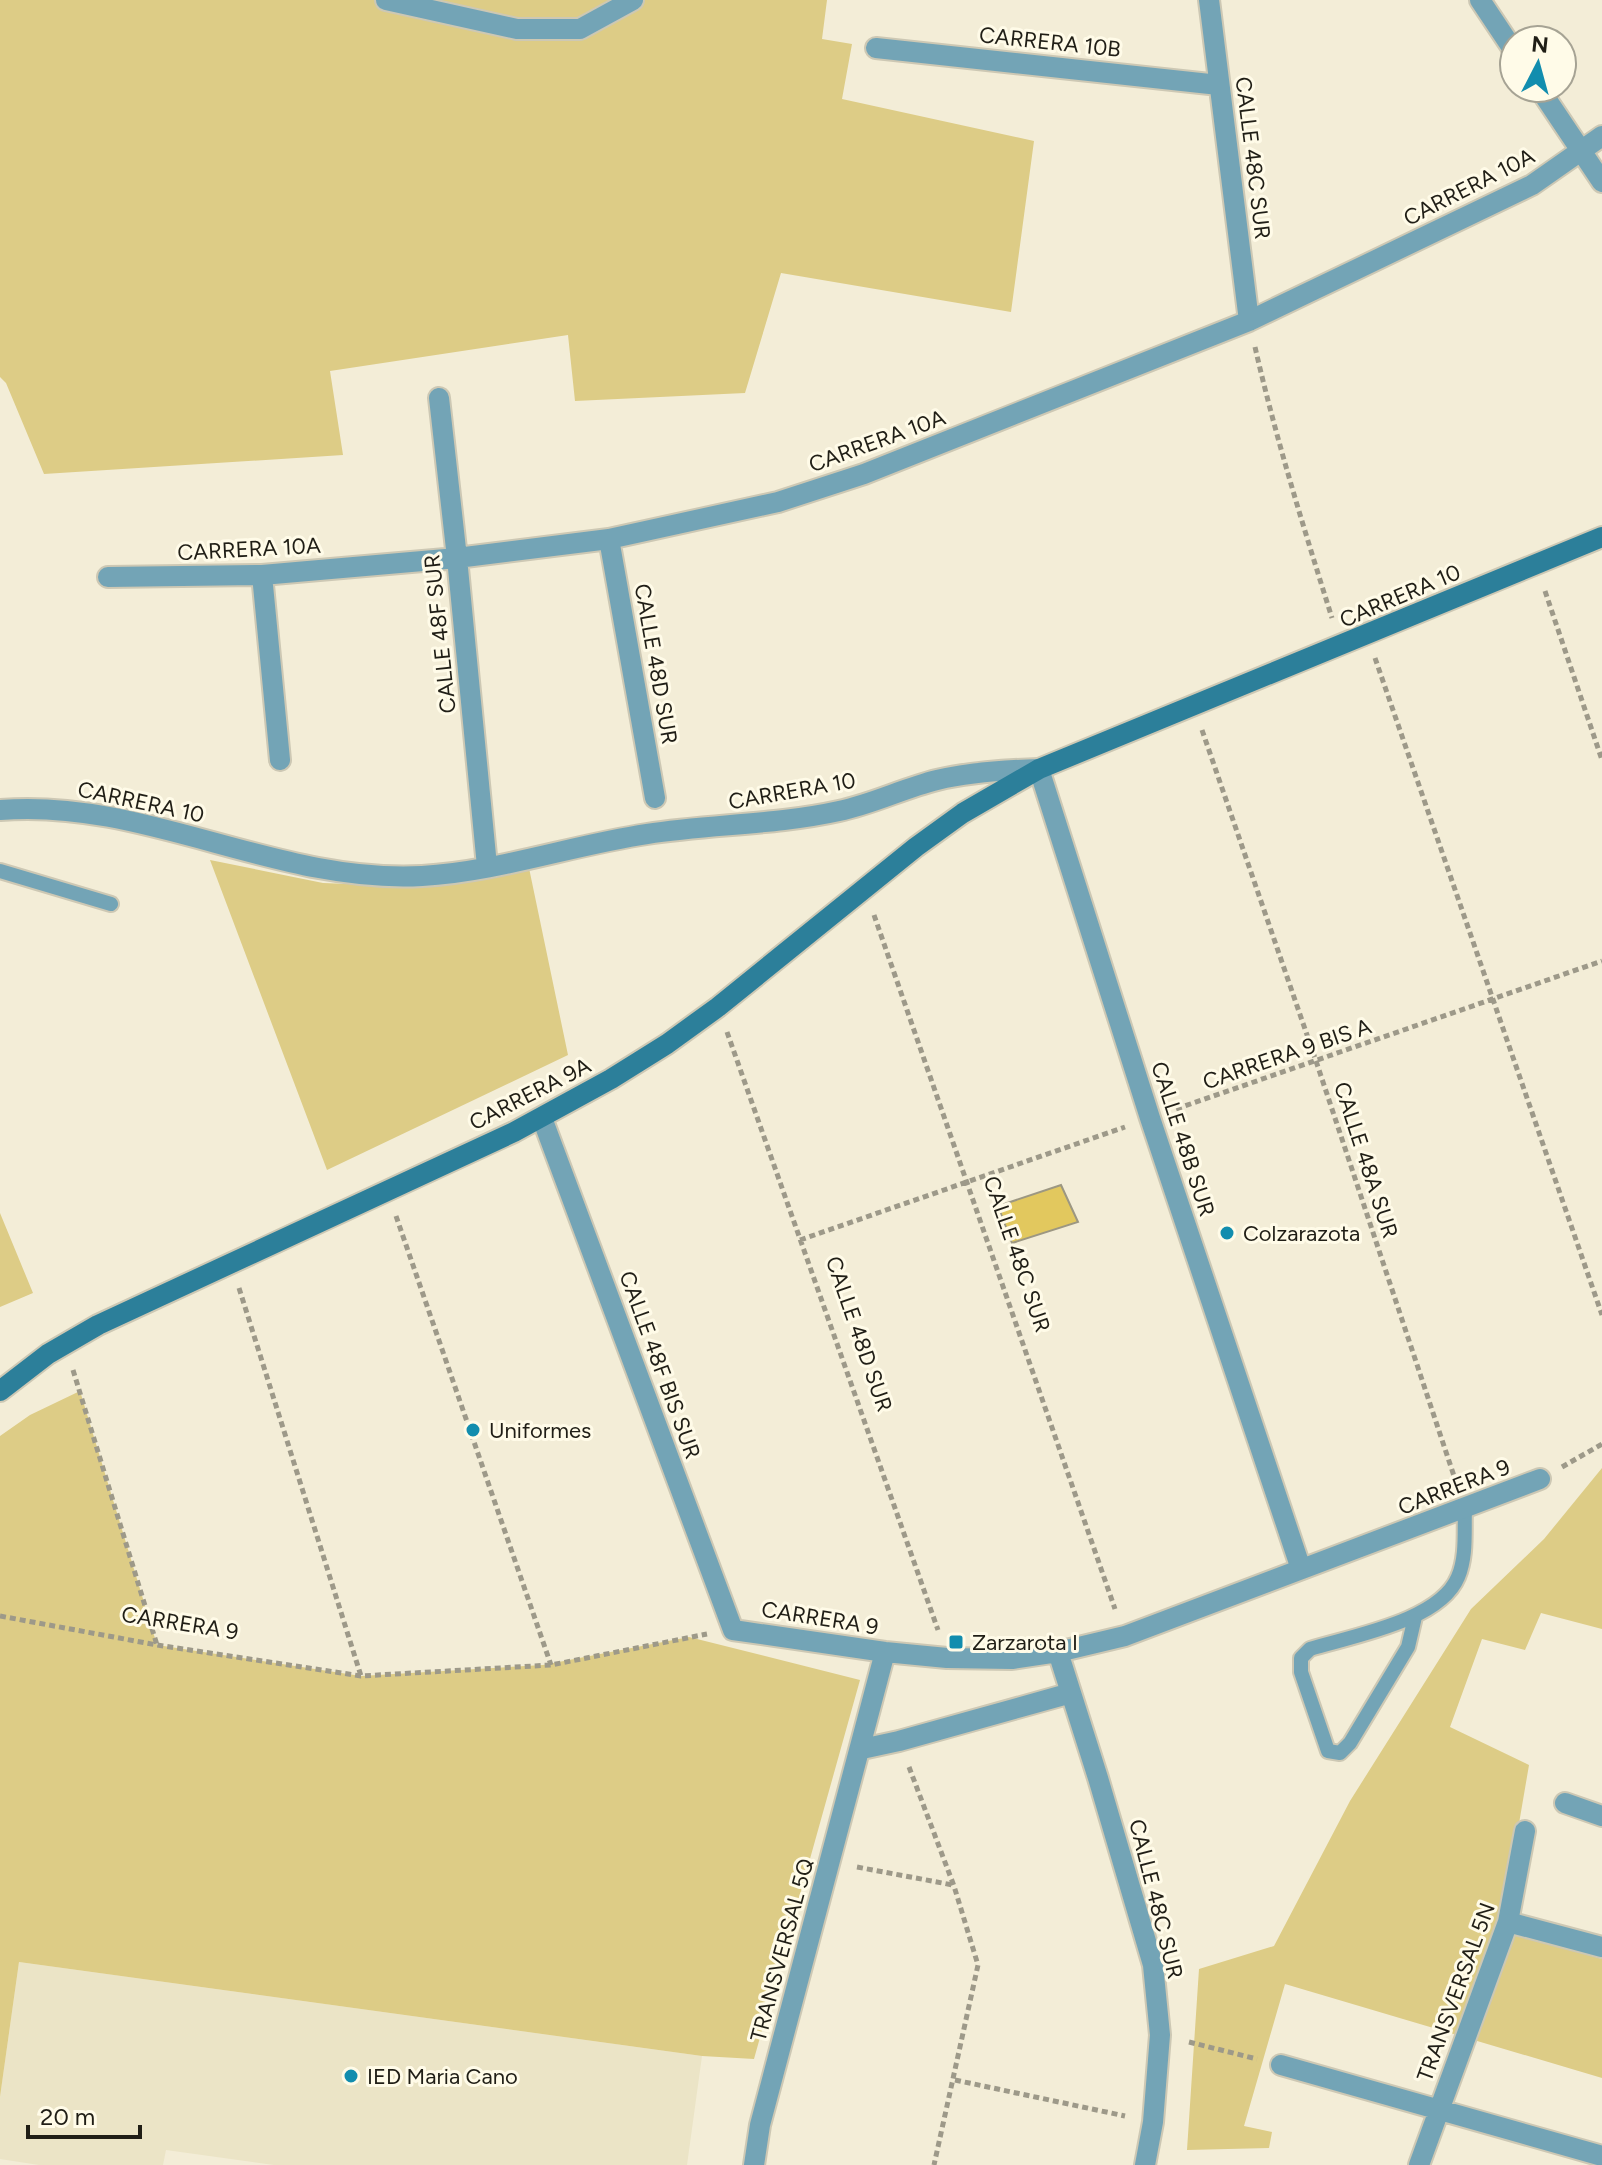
<svg xmlns="http://www.w3.org/2000/svg" width="1602" height="2165" viewBox="0 0 1602 2165" font-family="Figtree,sans-serif">
  <rect width="100%" height="100%" fill="#f3edd7"/>
  <path fill="#ebe4c6" d="M19 1962 702 2056 687 2165H274L166 2150 163 2165H39L0 2159V2097Z"/>
  <path fill="#ddcc86" d="M0 0H827L822 39 852 44 842 99 1034 141 1011 312 781 273 745 393 575 401 568 335 330 371 343 455 44 474 6 383 0 377Z
    M210 860 323 883 400 886 529 868 568 1055 327 1170Z
    M0 1213 33 1293 0 1307Z
    M80 1391 157 1645 361 1676 543 1665 689 1637 860 1680 754 2059 702 2056 19 1962 0 2097V1436L30 1415Z
    M1602 1468V1629L1541 1613 1525 1650 1482 1639 1450 1727 1529 1765 1501 1929 1602 1959V2078L1285 1984 1244 2126 1272 2132 1269 2148 1187 2150 1199 1969 1274 1946 1350 1801 1471 1609 1544 1539Z"/>
  <path fill="#e2c85e" stroke="#9c9782" stroke-width="2" d="M1061 1185 1078 1222 1012 1243 998 1206Z"/>
  <g fill="none" stroke-linecap="round" stroke-linejoin="round">
    <defs>
      <path id="lane" d="M0 871 111 904
        M1415 1617 1408 1647 1350 1743 1340 1753 1328 1751 1301 1672V1658L1310 1649C1352 1636 1440 1621 1458 1577 1467 1556 1464 1531 1465 1509"/>
      <path id="street" d="M386 0 517 29H580L633 0
        M1209 0 1249 321
        M1480 0 1514 51
        M876 48 1219 85
        M1539 88 1602 182
        M439 398 457 558 487 866
        M609 539 655 798
        M262 575 280 760
        M108 577 262 575 457 558 609 539 778 502 864 474 1249 321 1532 185 1602 136
        M0 810C144 798 277 884 422 876 496 872 573 845 647 834 711 824 776 825 839 811 873 804 904 788 937 780 971 772 1005 770 1039 769L1150 1118 1301 1569
        M542 1118 733 1630 885 1652 947 1658 1012 1659 1058 1652 1125 1636 1540 1479
        M1058 1652 1098 1778 1153 1965 1160 2035 1153 2122 1145 2165
        M862 1749 899 1741 1071 1693
        M1565 1803 1602 1816
        M1508 1922 1602 1947
        M1281 2065 1602 2156
        M754 2165 760 2125 885 1652
        M1419 2165 1508 1922 1525 1831"/>
      <path id="secondary" d="M0 1391 48 1354 98 1325 514 1132 611 1079 667 1044 718 1007 916 847 963 813 1039 769 1602 537"/>
    </defs>
    <use href="#lane" stroke="#cdc8b4" stroke-width="18"/>
    <use href="#street" stroke="#cdc8b4" stroke-width="24"/>
    <use href="#secondary" stroke="#cdc8b4" stroke-width="24"/>
    <path stroke="#9d9989" stroke-width="5" stroke-dasharray="6 4" stroke-linecap="butt" d="M1255 347C1276 439 1304 529 1332 618
      M1545 591 1602 760
      M1375 658 1602 1315
      M1202 730 1316 1061 1456 1482
      M874 915 1115 1609
      M727 1032 938 1630
      M1176 1109 1602 961
      M396 1216 551 1665
      M800 1240 1125 1127
      M239 1288 361 1676
      M73 1370 157 1645
      M1562 1467 1602 1444
      M0 1616 157 1645 361 1676 551 1665 707 1634
      M909 1767 954 1886 978 1965 934 2165
      M857 1867 953 1885
      M1189 2042 1257 2059
      M955 2080 1125 2116"/>
    <use href="#lane" stroke="#73a4b6" stroke-width="14"/>
    <use href="#street" stroke="#73a4b6" stroke-width="20"/>
    <use href="#secondary" stroke="#2c7f9a" stroke-width="20"/>
  </g>
  <g fill="#128dae" stroke="#fffbe8" stroke-width="3">
    <circle cx="1227" cy="1233" r="8"/>
    <circle cx="473" cy="1430" r="8"/>
    <rect x="948" y="1634" width="16" height="16" rx="4"/>
    <circle cx="351" cy="2076" r="8"/>
  </g>
  <g text-anchor="middle" dominant-baseline="central" stroke-width="6" stroke-linejoin="round" paint-order="stroke">
    <g font-size="22" fill="#201e16" stroke="#fffbe8">
      <text transform="translate(1050 42) rotate(6)">CARRERA 10B</text>
      <text transform="translate(1253 158) rotate(83)">CALLE 48C SUR</text>
      <text transform="translate(1469 187) rotate(-27)">CARRERA 10A</text>
      <text transform="translate(877 441) rotate(-20)">CARRERA 10A</text>
      <text transform="translate(249 549) rotate(-3)">CARRERA 10A</text>
      <text transform="translate(1400 596) rotate(-23)">CARRERA 10</text>
      <text transform="translate(440 634) rotate(-96)">CALLE 48F SUR</text>
      <text transform="translate(656 664) rotate(80)">CALLE 48D SUR</text>
      <text transform="translate(792 791) rotate(-10)">CARRERA 10</text>
      <text transform="translate(141 802) rotate(12)">CARRERA 10</text>
      <text transform="translate(1287 1054) rotate(-19)">CARRERA 9 BIS A</text>
      <text transform="translate(530 1094) rotate(-27)">CARRERA 9A</text>
      <text transform="translate(1183 1139) rotate(72)">CALLE 48B SUR</text>
      <text transform="translate(1366 1160) rotate(72)">CALLE 48A SUR</text>
      <text transform="translate(1017 1254) rotate(71)">CALLE 48C SUR</text>
      <text transform="translate(859 1334) rotate(71)">CALLE 48D SUR</text>
      <text transform="translate(660 1365) rotate(70)">CALLE 48F BIS SUR</text>
      <text transform="translate(1454 1487) rotate(-21)">CARRERA 9</text>
      <text transform="translate(820 1618) rotate(9)">CARRERA 9</text>
      <text transform="translate(180 1623) rotate(9)">CARRERA 9</text>
      <text transform="translate(1156 1899) rotate(76)">CALLE 48C SUR</text>
      <text transform="translate(782 1950) rotate(-75)">TRANSVERSAL 5Q</text>
      <text transform="translate(1456 1992) rotate(-70)">TRANSVERSAL 5N</text>
    </g>
    <g font-size="22" fill="#201e16" stroke="#fffbe8" text-anchor="start">
      <text x="1243" y="1233">Colzarazota</text>
      <text x="489" y="1430">Uniformes</text>
      <text x="972" y="1642">Zarzarota I</text>
      <text x="367" y="2076">IED Maria Cano</text>
    </g>
  </g>
  <g transform="translate(1538 64) rotate(6)"><circle r="38" fill="#fffbe8" stroke="#a6a394" stroke-width="2"/>
  <path d="M0-6L14 30L0 20L-14 30Z" fill="#128dae"/>
  <text y="-12" font-size="22" font-weight="bold" text-anchor="middle" fill="#201e16">N</text>
  </g>
  <path d="M28 2125v12h112v-12" fill="none" stroke="#201e16" stroke-width="4"/>
  <text x="40" y="2125" font-size="24" fill="#201e16" stroke="#fffbe8" stroke-width="6" paint-order="stroke">20 m</text>
</svg>
